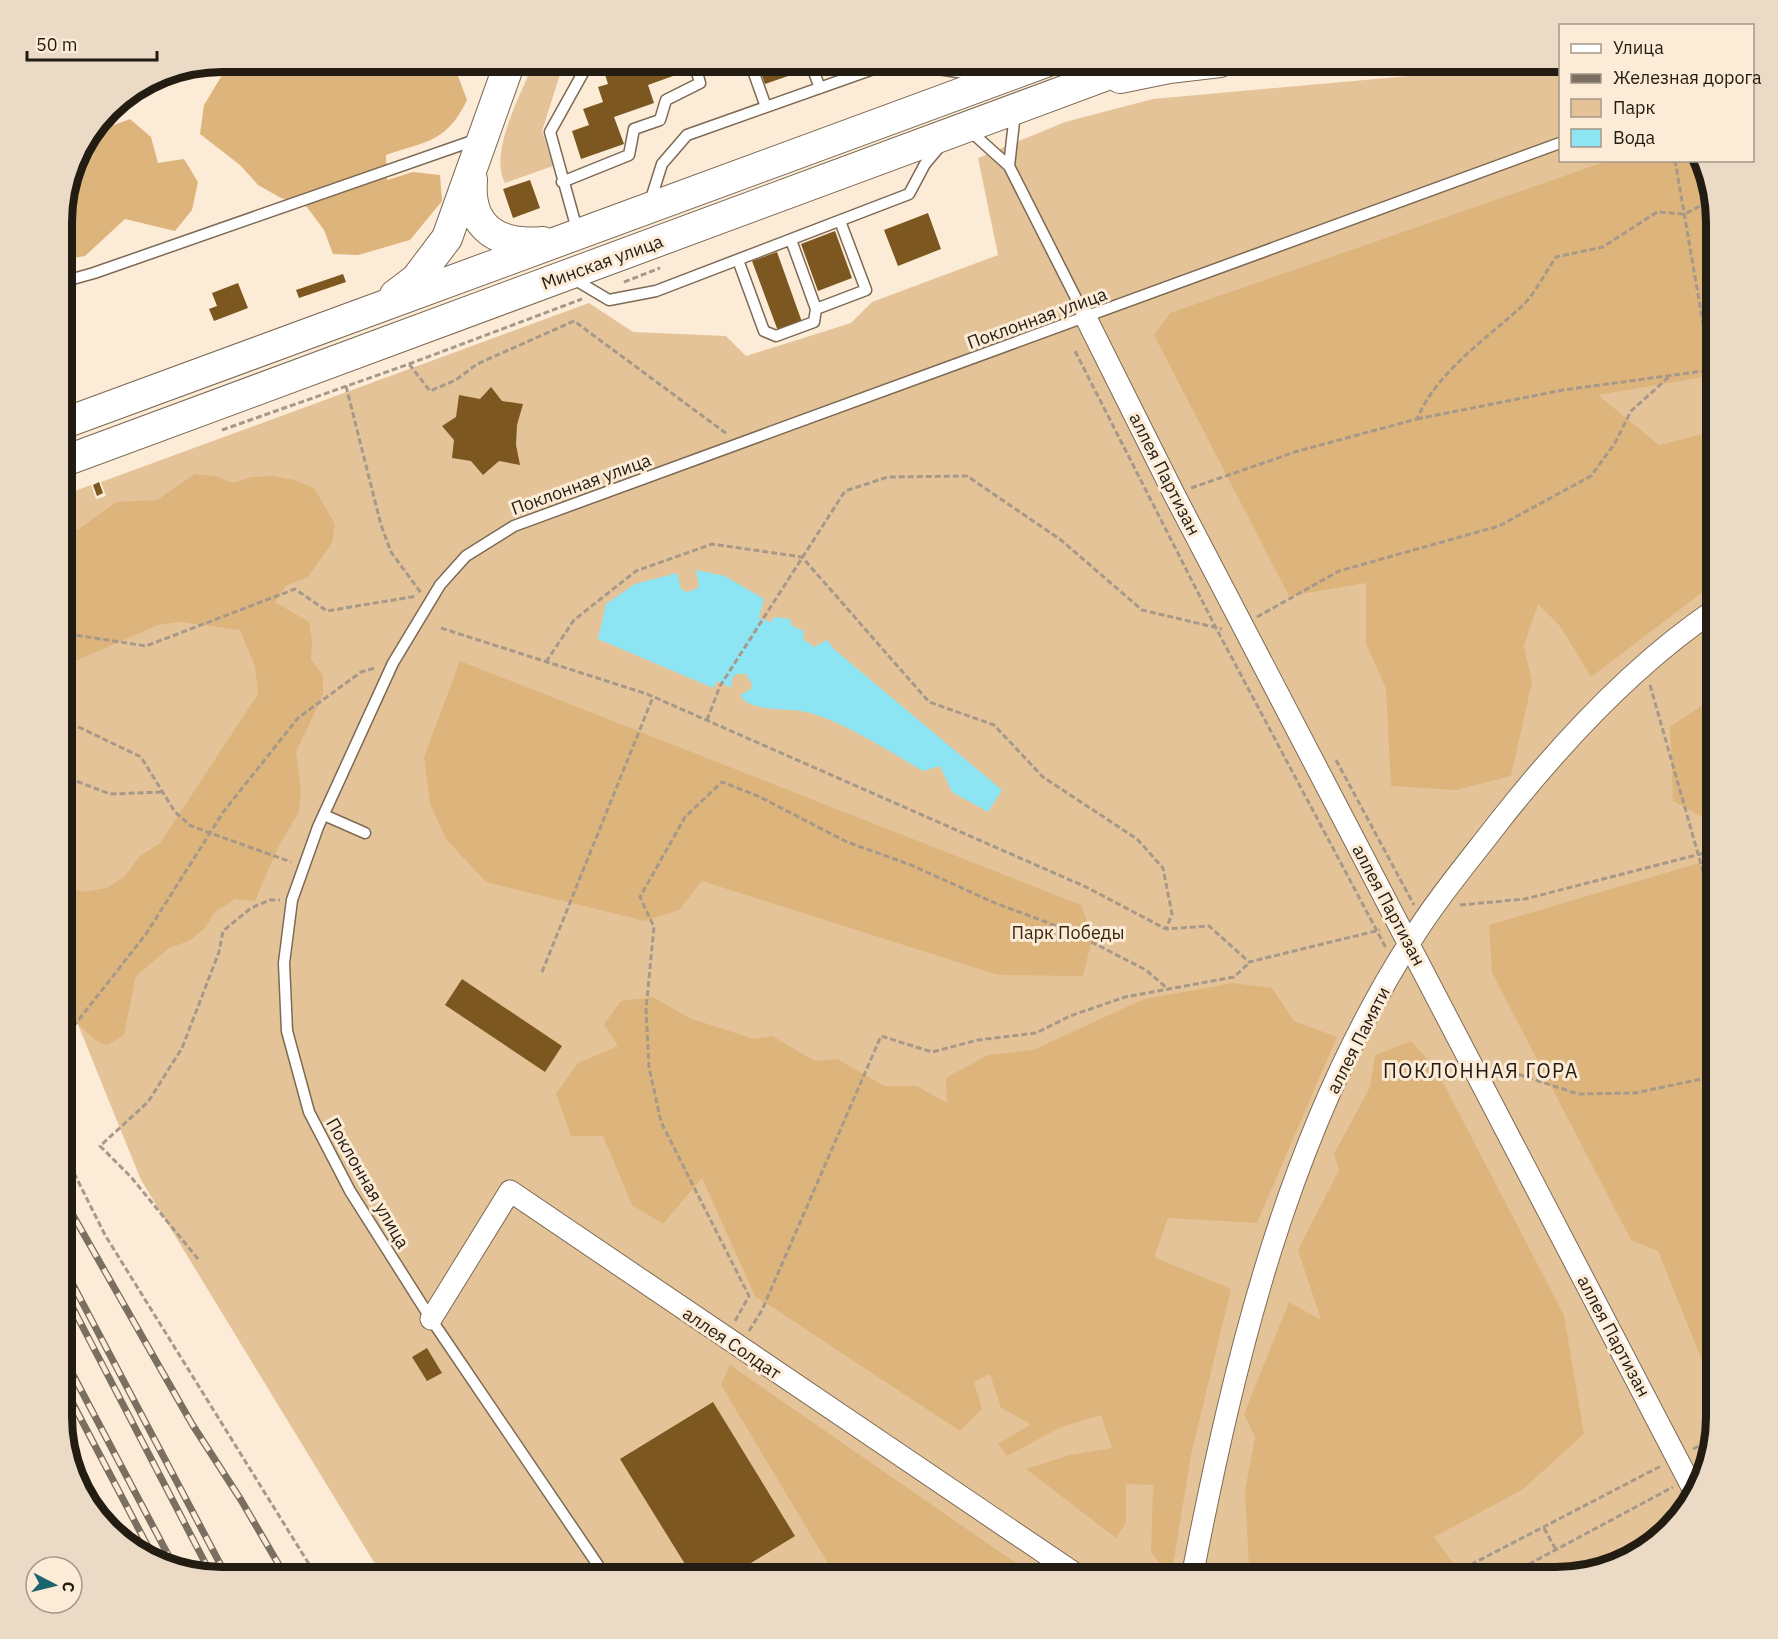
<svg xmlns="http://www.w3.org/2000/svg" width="1778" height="1639" viewBox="0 0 1778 1639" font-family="'IBM Plex Sans',sans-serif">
  <rect width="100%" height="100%" fill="#fcebd6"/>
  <path fill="#e5c398" d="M534 62H564L542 131 553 166 505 183C488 153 522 92 534 62Z
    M1489 62H1560V160L1704 161 1716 211V1417L1704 1479 1669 1531 1618 1565 1557 1577H383L141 1180 62 985V514L66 512 62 496 91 485 96 499 106 496 101 482 589 303 633 332 726 336 746 356 851 323 872 302 998 255 978 158 1065 122 1153 99 1431 74Z"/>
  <path fill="#deb47d" d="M230 62H345C376 80 401 58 433 63 441 65 451 72 458 76L467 100C447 142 427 141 386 155L387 180 413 172 440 175 442 201 410 240 358 255 333 254 324 230 307 207 281 198 258 185 240 165 200 134 204 105Z
    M130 119 151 137 158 163 184 159 198 182 192 210 175 231 125 219 85 256 62 260V211L78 150 99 123 106 128Z
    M1610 160 1704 161 1716 211V375L1598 395 1659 445 1716 431V582L1591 677 1560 626 1538 604 1524 646 1532 682 1511 776 1456 790 1391 786 1386 688 1366 644V583L1289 596 1154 335 1170 313Z
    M195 474 215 476 233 483 252 477 272 476 294 480 314 488 335 524 332 543 308 577 286 586 275 602 309 622 312 640 311 660 323 675V695L296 752 301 791 298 814 278 847 255 901 235 899 215 912 205 928 189 941 169 948 136 976 124 1035 107 1045C87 1040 78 1017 62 1015V885L84 892 107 888 125 876 139 857 160 843 258 694 255 666 240 630 180 622 158 625 62 667V536L79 529 116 502 157 500Z
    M460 661 1081 905 1093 936 1083 976 998 975 702 881 679 910 645 921 486 882 446 839 430 804 424 757Z
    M1716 696V816L1706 819 1673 801 1670 727Z
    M1716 858V1369L1706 1370 1658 1251 1631 1240 1492 973 1489 925Z
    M1233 983 1272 988 1294 1021 1337 1037 1257 1223 1168 1218 1154 1257 1231 1289 1191 1455 1171 1577 1151 1553 1153 1485 1126 1484V1523L1116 1538 1026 1469 1070 1455 1112 1448 1101 1415 1061 1427 1007 1456 998 1444 1031 1424 1001 1408 990 1374 974 1382 982 1409 960 1431 755 1296 702 1178 663 1224 632 1205 603 1136H571L556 1094 578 1063 618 1046 604 1024 621 1001 653 997 689 1018 754 1039 772 1036 815 1061 837 1059 884 1086H917L947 1103 946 1078 988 1055 1033 1050 1144 999Z
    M1411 1041 1436 1069 1564 1315 1584 1434 1522 1490 1434 1537 1455 1565 1430 1577H1242L1249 1567 1245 1491 1255 1437 1244 1414 1289 1302 1321 1320 1298 1250 1339 1170 1334 1154 1370 1087 1375 1055Z
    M730 1365 1036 1577H836L721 1385Z"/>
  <path fill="#8de4f3" d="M696 570 725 576 764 599 759 618 771 622 774 617 790 619 792 626 804 631 803 639 814 647 827 640 835 650 1002 790 988 812 952 792 940 766 923 771C890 752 837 717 801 711 784 708 749 712 740 695L751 689 752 684 746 674H736L732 679 731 688 718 681 713 688 598 639 606 604 635 584 677 573 681 589 687 592 696 589 699 585Z"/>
  <path fill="#7c571f" d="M621 62H683L687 71 648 85 654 103 614 117 624 144 581 159 572 131 589 125 583 109 603 102 598 87 608 84 603 68Z
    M757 62H790L794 74 765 84Z
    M530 180 540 208 513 218 503 189Z
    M928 213 941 249 898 266 884 230Z
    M835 231 852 278 818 291 801 244Z
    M777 252 802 322 778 331 752 261Z
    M343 274 346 282 299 298 296 290Z
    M238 283 248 308 214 321 209 309 217 306 212 293Z
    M491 387 502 401 523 404 517 425 516 445 520 465 499 461 483 475 471 461 452 458 454 440 442 426 456 417 459 395 480 399Z
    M99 482 103 493 97 496 93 485Z
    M462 979 562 1046 545 1072 445 1005Z
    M427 1348 442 1373 427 1381 412 1357Z
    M713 1402 795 1536 728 1577H693L620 1459Z"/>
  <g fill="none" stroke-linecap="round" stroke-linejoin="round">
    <defs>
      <path id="lane" d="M750 62 766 107
        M810 62 820 88
        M908 62 938 69 984 76
        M969 130 1009 166 1086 318
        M1009 166 1015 113
        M562 182 629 155 634 129 660 120 666 100 700 83 694 62
        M649 205 662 164 687 135 893 62
        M578 233 550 132 589 62
        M738 260 764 331 776 336 814 322 816 309 791 240
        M572 278 609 300 656 291 909 194 925 164 940 146
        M62 282 94 273 478 139
        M816 309 866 290 840 221
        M324 815 365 833
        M606 1577 431 1319 350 1191 309 1112 287 1031 284 963 292 900 318 827 393 663 440 585 466 556 514 526 1560 143"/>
      <path id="street" d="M1086 318 1174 494 1694 1491
        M431 1319 510 1191 1080 1577
        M1192 1577C1235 1357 1288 1133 1410 942 1436 900 1468 862 1498 823 1560 744 1633 665 1716 609"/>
      <path id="secondary" d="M1120 78 1169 68 1220 62
        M472 180C468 228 498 246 543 242
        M395 295 416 279 447 238 510 62
        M62 424 1046 62
        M62 462 1142 62"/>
    </defs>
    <use href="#lane" stroke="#7d6a54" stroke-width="13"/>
    <use href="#street" stroke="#7d6a54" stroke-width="23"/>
    <use href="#secondary" stroke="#7d6a54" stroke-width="32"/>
    <path stroke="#a69989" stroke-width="3" stroke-dasharray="6 3" stroke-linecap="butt" d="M1675 160 1712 376 1716 383
      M624 282 660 268
      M1075 351 1216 628 1386 948
      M409 364 430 391 456 380 477 364 574 321 727 434
      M346 386 381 525 391 552 421 593
      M1417 419 1563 390 1711 370
      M222 430 409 364 582 299
      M1191 488 1298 451 1417 419C1436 373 1486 339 1521 307 1535 294 1545 273 1556 257L1603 247 1657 212 1685 214 1713 199
      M1257 617 1339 571 1499 526 1591 476 1615 443 1631 411 1671 375
      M62 625 75 635 146 646 295 589 327 611 417 596
      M441 628 647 694 1086 887 1166 929 1209 926 1249 962 1380 930
      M546 662 574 620 636 571 712 544 802 557 929 702 994 725 1043 777 1137 839 1163 868 1172 914 1166 929
      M1650 685 1716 917
      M62 719 141 757 175 812 191 826 291 862
      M707 720 720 686 845 491 888 477 967 476 1061 540 1142 610 1222 629
      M62 759 76 781 110 794 163 792
      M1336 760 1414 905
      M1460 905 1525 899 1716 850
      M542 972 653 697
      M62 1041 146 934 224 811 298 718 361 672 375 668
      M1493 1066 1578 1094 1635 1093 1716 1076
      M62 1149 105 1235 317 1577
      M198 1259 131 1177 100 1146 148 1102 182 1048 219 952 223 931 251 908 270 900H280
      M735 1321 749 1296 661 1122 649 1067 646 1009 654 927 640 897 685 817 722 782 758 796 847 842 911 865 995 903 1070 931 1146 970 1168 989
      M749 1331 762 1310 881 1036 932 1052 978 1040 1036 1033 1070 1016 1125 997 1234 977 1249 963
      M1693 1449 1712 1439
      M1544 1528 1556 1550
      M1447 1577 1661 1466
      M1505 1577 1673 1487"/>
    <use href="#lane" stroke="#fff" stroke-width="10"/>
    <use href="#street" stroke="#fff" stroke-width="21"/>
    <use href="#secondary" stroke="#fff" stroke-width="30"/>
    <defs>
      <path id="rail" d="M62 1196 192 1424 241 1500 286 1577
        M62 1264 227 1577
        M62 1287 212 1576
        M62 1354 175 1568
        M62 1383 156 1562"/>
    </defs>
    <use href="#rail" stroke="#7a6f60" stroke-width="7"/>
    <use href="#rail" stroke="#fcebd6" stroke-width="4.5" stroke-dasharray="14" stroke-linecap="butt"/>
  </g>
  <g text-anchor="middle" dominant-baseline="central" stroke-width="6" stroke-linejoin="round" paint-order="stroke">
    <g font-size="18" fill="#231c12" stroke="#fcebd6">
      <text transform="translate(602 262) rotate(-20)">Минская улица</text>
      <text transform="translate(1037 318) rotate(-20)">Поклонная улица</text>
      <text transform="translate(1165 474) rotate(63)">аллея Партизан</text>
      <text transform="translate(581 484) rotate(-20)">Поклонная улица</text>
      <text transform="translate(1389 905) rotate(62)">аллея Партизан</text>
      <text transform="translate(1358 1040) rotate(-63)">аллея Памяти</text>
      <text transform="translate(368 1183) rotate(60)">Поклонная улица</text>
      <text transform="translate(1614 1336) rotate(62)">аллея Партизан</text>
      <text transform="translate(732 1343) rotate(34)">аллея Солдат</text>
    </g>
    <g font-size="18" fill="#39270f" stroke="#fcebd6">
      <text x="1068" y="932">Парк Победы</text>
    </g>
    <g font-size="20" letter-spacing="1.5" fill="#231c12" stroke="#fcebd6">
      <text x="1481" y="1070">ПОКЛОННАЯ ГОРА</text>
    </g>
  </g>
  <path d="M0 0H1778V1639H0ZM222 72H1556A150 150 0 0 1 1706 222V1417A150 150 0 0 1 1556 1567H222A150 150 0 0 1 72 1417V222A150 150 0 0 1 222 72Z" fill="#ebdac6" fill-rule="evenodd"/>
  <path fill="none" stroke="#231c12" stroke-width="8" d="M222 72H1556A150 150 0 0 1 1706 222V1417A150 150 0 0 1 1556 1567H222A150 150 0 0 1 72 1417V222A150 150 0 0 1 222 72Z"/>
  <rect x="1559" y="24" width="195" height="138" fill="#fcebd6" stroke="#a59888" stroke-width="1.5"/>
  <rect x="1571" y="44" width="30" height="9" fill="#ffffff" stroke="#a59888" stroke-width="1.5"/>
  <text x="1613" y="54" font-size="18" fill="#231c12">Улица</text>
  <rect x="1571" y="74" width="30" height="9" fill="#7a6f60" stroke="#a59888" stroke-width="1.5"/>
  <text x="1613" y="84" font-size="18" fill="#231c12">Железная дорога</text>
  <rect x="1571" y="99" width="30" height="18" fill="#e5c398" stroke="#a59888" stroke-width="1.5"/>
  <text x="1613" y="114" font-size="18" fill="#231c12">Парк</text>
  <rect x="1571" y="129" width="30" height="18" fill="#8de4f3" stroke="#a59888" stroke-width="1.5"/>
  <text x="1613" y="144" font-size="18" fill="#231c12">Вода</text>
  <g transform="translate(54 1585) rotate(97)"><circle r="28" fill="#fcebd6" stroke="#a59888" stroke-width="1.5"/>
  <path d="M0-4.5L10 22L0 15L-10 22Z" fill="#1a6570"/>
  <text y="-9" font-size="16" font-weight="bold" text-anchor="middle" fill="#231c12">С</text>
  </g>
  <path d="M27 51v9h130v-9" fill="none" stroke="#231c12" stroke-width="3"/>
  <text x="36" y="51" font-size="18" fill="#231c12" stroke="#fcebd6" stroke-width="4.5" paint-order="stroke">50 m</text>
</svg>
